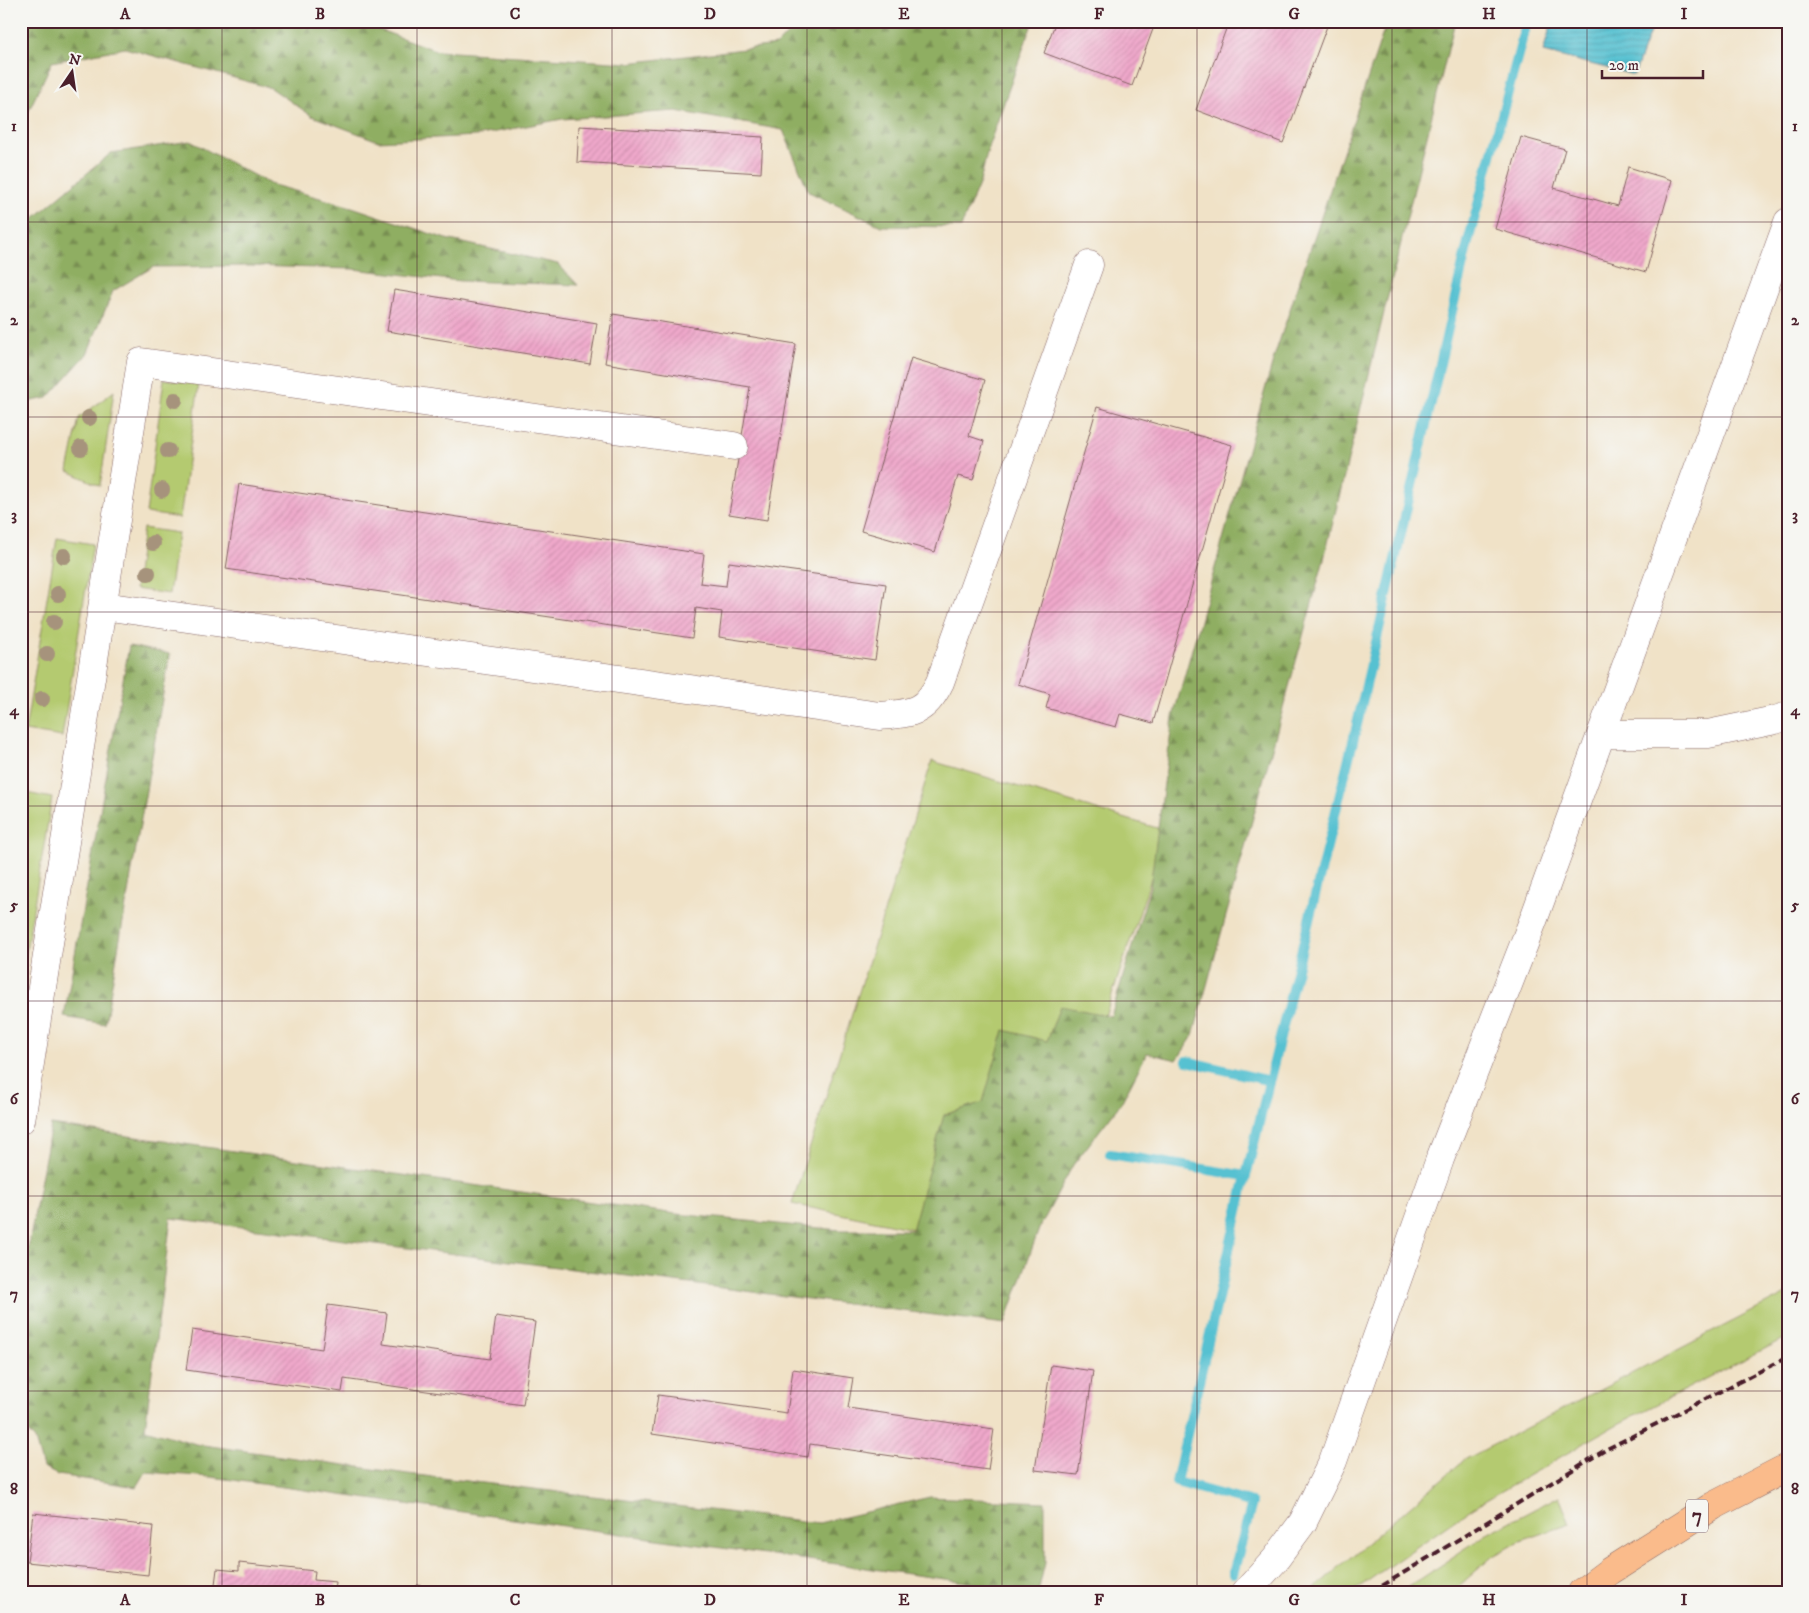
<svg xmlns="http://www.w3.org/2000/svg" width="1809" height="1613" viewBox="0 0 1809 1613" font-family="'IM FELL DW Pica',serif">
  <defs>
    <pattern id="forest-firs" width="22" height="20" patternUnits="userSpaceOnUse" patternTransform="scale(1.25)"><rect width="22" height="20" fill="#8fae62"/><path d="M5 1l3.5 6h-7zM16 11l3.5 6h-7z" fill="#778d51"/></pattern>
    <pattern id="water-rules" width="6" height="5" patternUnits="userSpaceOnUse" patternTransform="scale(1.25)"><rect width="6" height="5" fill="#56c1d1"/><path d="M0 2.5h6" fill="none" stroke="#4ca5b4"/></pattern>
    <pattern id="building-hatch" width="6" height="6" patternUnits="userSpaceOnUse" patternTransform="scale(1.25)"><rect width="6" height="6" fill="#efa8cb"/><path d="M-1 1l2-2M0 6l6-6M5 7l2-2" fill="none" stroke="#ce90ae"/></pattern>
  </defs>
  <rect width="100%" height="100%" fill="#f6f6f2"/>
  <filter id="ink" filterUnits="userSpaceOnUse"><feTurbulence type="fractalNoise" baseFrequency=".02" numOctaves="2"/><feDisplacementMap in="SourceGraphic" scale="10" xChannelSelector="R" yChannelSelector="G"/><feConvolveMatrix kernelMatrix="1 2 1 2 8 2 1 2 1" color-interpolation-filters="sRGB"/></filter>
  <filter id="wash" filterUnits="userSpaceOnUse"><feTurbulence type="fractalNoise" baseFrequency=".0096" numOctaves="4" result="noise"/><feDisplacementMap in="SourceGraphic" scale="20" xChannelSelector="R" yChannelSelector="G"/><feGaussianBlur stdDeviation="1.12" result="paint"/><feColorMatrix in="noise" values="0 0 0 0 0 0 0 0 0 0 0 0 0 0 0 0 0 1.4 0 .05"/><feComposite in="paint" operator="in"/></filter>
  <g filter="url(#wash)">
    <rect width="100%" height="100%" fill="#f0e2c7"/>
    <path fill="#b4ca6f" stroke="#7f744d" d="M164 379 199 384 180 518 146 513Z
      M114 391 100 486 68 471 79 418Z
      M143 528 178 533 169 594 135 589Z
      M57 538 93 544 62 737 25 731Z
      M932 761 1167 831 1096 1043 923 1231 792 1204Z
      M21 792 52 798 21 981Z
      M1788 1293V1337L1616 1425 1474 1507 1352 1592H1310L1464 1460Z
      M1559 1496 1570 1524 1518 1542 1493 1556 1452 1592H1400L1487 1534Z"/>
    <path fill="url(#forest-firs)" stroke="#6c6646" d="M21 21H355L438 51 628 63 777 45 800 21H1033L989 145 980 182 961 227 881 226 809 192 783 130 676 111 562 119 476 136 378 141 312 116 271 88 125 48 52 62 21 127Z
      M1387 21H1455L1323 563 1193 1036 1177 1060 1147 1053 1121 1103 1073 1165 1039 1229 1005 1324 171 1218 145 1429 196 1444 408 1474 819 1523 930 1497 1045 1502V1563L1038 1592 211 1477 146 1472 137 1487 58 1475 43 1468 35 1440 21 1424V1287L51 1125 676 1214 840 1230H912L944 1115 983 1102 1004 1030 1047 1041 1060 1006 1111 1016 1150 887 1173 717 1275 354Z
      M190 141 270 184 352 207 446 239 558 264 578 285 460 281 353 269 248 266 153 267 113 291 87 354 48 398 21 403V229L111 153Z
      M129 646 170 654 105 1024 64 1017Z"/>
    <path fill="url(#water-rules)" stroke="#50707e" d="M1552 21H1654L1634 75 1543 52Z"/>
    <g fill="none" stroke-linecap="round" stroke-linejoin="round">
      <path stroke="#56c1d1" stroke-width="10" d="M1187 1061 1270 1081
        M1110 1154 1246 1176
        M1233 1574 1252 1503 1176 1482 1246 1176 1356 729 1468 242 1527 21"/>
    </g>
    <g id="blocks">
      <path fill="url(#building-hatch)" d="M1056 21H1156L1132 86 1044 53Z
        M1229 21H1329L1283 143 1196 110Z
        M579 126 763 137 761 173 577 162Z
        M1521 137 1565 149 1554 188 1618 206 1628 167 1672 180 1646 272 1495 229Z
        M394 290 597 323 590 364 387 331Z
        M613 314 796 344 767 520 729 514 750 387 605 363Z
        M911 358 985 380 969 436 984 441 973 480 958 476 935 552 861 531Z
        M1097 407 1232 445 1153 723 1120 714 1116 727 1046 708 1050 694 1018 684Z
        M239 484 704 554 700 583 726 586 729 562 886 584 875 660 719 637 722 612 696 608 692 638 226 569Z
        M328 1305 387 1313 383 1344 490 1359 496 1316 535 1322 523 1405 344 1379 342 1392 186 1370 192 1330 322 1349Z
        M1051 1365 1093 1371 1078 1475 1035 1470Z
        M793 1369 853 1378 848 1408 994 1429 988 1470 810 1444 808 1457 652 1434 658 1395 787 1413Z
        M33 1513 153 1526 148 1575 27 1562Z
        M239 1563 315 1571 314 1580 336 1582 335 1592H214L217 1569 239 1571Z
        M417 1585 463 1590V1592H416Z"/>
    </g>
  </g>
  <g filter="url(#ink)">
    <use href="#blocks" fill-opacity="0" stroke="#846362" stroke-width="1"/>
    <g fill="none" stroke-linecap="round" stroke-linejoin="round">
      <defs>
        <path id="minor" d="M103 606 880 716C912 713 925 713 940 682L1089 265
          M1602 734H1708L1775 720 1788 716
          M21 1120 141 362 734 446
          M1246 1592 1275 1560 1303 1522 1333 1461 1440 1159 1533 921 1788 222"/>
        <path id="highway" d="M1582 1592 1610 1571 1713 1506 1788 1467"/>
      </defs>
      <use href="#minor" stroke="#846362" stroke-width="29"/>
      <use href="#highway" stroke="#846362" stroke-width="29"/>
      <use href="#minor" stroke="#fff" stroke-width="28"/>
      <use href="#highway" stroke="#fabb8b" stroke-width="28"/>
      <path stroke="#4a1f2b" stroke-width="4" stroke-dasharray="8 4" stroke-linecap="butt" d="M1372 1592 1607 1449 1788 1357"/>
    </g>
    <g fill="#a6937c">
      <circle cx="175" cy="400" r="8"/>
      <circle cx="89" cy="418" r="8"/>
      <circle cx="81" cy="448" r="8"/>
      <circle cx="168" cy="451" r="8"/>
      <circle cx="162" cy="490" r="8"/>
      <circle cx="153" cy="543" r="8"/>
      <circle cx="64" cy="556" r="8"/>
      <circle cx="148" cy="573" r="8"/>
      <circle cx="58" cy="594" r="8"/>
      <circle cx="54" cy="622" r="8"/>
      <circle cx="47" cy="654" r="8"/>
      <circle cx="42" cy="699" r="8"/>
    </g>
  </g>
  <path fill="none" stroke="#4a1f2b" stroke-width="1" stroke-opacity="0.55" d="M222 21V1592M417 21V1592M612 21V1592M807 21V1592M1002 21V1592M1197 21V1592M1392 21V1592M1587 21V1592M21 222H1788M21 417H1788M21 612H1788M21 806H1788M21 1001H1788M21 1196H1788M21 1391H1788"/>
  <g text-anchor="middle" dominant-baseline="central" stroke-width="4" stroke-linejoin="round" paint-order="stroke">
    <rect fill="#f6f6f2" stroke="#7e6067" stroke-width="1" x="1686" y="1499.5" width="22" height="33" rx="4"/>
    <g font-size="19" font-weight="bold" fill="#4a1f2b">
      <text x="1697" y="1516">7</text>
    </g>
  </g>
  <rect width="1809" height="1613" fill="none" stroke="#f6f6f2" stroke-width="55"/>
  <g transform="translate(72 72) rotate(13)" stroke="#f6f6f2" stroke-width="4" paint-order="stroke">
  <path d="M0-4L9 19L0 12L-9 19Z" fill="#4a1f2b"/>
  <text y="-8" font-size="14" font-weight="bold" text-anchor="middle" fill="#4a1f2b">N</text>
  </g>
  <path d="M1602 70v8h101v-8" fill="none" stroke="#4a1f2b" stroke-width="2.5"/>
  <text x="1609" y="70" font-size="15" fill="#4a1f2b" stroke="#f6f6f2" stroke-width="4" paint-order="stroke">20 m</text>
  <rect x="28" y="28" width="1754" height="1558" fill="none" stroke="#4a1f2b" stroke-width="2"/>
  <g font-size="16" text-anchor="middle" font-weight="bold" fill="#4a1f2b">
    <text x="125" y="19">A</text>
    <text x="320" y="19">B</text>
    <text x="515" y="19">C</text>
    <text x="710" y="19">D</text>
    <text x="904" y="19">E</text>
    <text x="1099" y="19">F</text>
    <text x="1294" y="19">G</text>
    <text x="1489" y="19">H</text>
    <text x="1684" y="19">I</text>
    <text x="14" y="131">1</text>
    <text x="1795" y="131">1</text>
    <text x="14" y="325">2</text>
    <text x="1795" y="325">2</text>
    <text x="14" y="520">3</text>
    <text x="1795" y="520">3</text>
    <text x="14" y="715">4</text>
    <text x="1795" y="715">4</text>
    <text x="14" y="910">5</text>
    <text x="1795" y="910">5</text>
    <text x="14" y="1104">6</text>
    <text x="1795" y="1104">6</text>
    <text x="14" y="1299">7</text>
    <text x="1795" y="1299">7</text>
    <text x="14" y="1494">8</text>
    <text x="1795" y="1494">8</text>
    <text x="125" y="1605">A</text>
    <text x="320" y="1605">B</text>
    <text x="515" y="1605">C</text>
    <text x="710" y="1605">D</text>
    <text x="904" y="1605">E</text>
    <text x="1099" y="1605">F</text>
    <text x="1294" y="1605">G</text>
    <text x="1489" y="1605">H</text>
    <text x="1684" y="1605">I</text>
  </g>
</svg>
